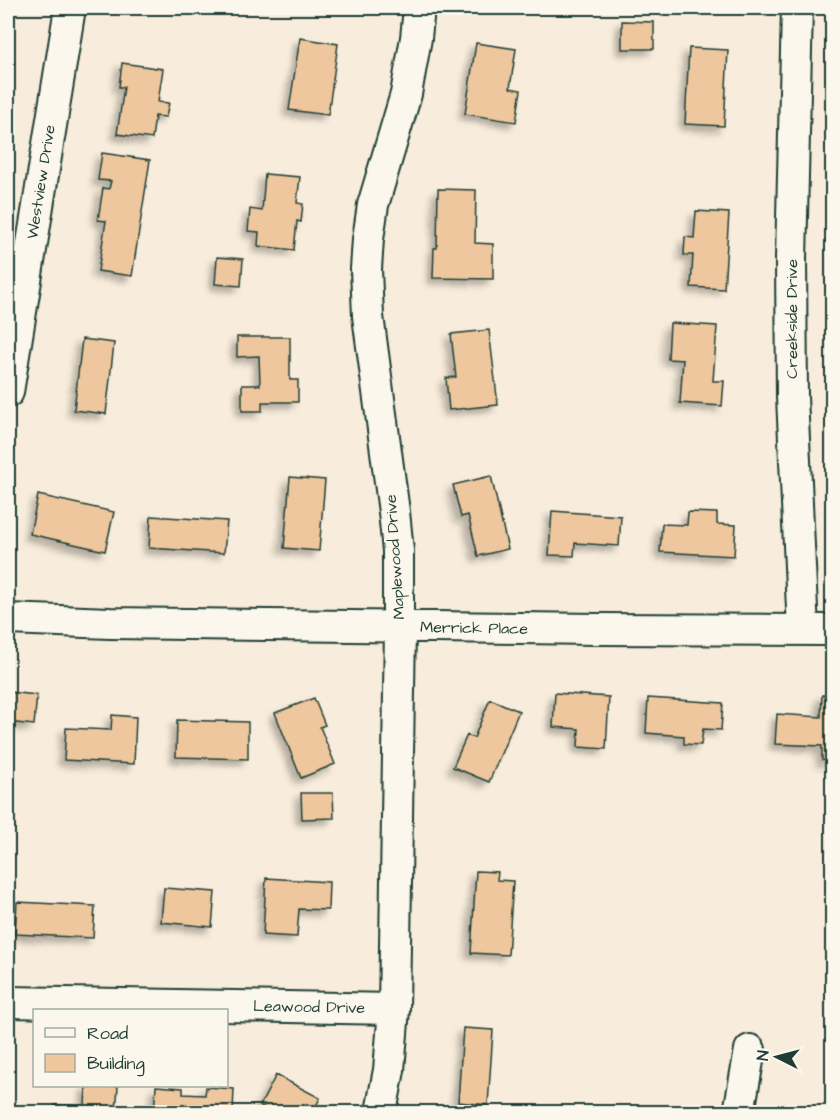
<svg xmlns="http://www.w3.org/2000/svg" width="840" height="1120" viewBox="0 0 840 1120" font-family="'Architects Daughter',sans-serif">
  <defs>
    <filter id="shadow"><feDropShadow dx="-5.5" dy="5.5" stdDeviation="3" flood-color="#0004"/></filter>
  </defs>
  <rect width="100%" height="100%" fill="#f8eddc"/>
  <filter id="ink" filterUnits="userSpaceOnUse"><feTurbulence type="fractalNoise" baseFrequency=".0167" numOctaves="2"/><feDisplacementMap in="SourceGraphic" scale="12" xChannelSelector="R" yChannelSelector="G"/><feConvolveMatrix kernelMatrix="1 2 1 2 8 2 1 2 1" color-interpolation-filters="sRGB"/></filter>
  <g filter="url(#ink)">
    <path fill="#eec79e" stroke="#1f3d34" stroke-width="1.5" filter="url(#shadow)" d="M622 21 654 22V49H622Z
      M300 38 338 44 328 115 289 110Z
      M476 43 516 49 510 88 521 90 516 122 465 114Z
      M689 48 728 50 724 126 685 124Z
      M122 63 163 69 158 102 169 103 166 117 155 116 152 139 117 134 124 87H119Z
      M102 153 150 160 132 276 98 271 106 221 98 220 103 188 109 189 111 181 98 180Z
      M265 174 300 177 297 203 303 204 301 222 297 221 294 250 258 246 259 232 248 231 250 209 262 211Z
      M438 189 476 190 475 243 493 244V279L433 278 434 248H437Z
      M696 211 729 213 724 289 691 287 693 255H684L685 237 694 238Z
      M217 257 243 259 241 286 215 284Z
      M670 323 717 326 713 381H724L722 406 680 403 683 360 668 359Z
      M489 330 498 405 449 410 446 378 456 377 451 334Z
      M237 337H290V380H298V402H262V411H242V385H260L259 356 237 357Z
      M82 339 114 343 106 414 74 410Z
      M491 476 508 549 478 556 468 515 461 517 453 485Z
      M290 477 325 480 319 551 284 548Z
      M38 495 114 512 105 551 30 534Z
      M552 511 621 516 619 546 575 543 574 556 549 555Z
      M688 512 717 513V524L736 525 734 556 660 552 662 524 687 525Z
      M151 516 227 521 224 553 149 548Z
      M8 692 37 695 34 725 8 722Z
      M555 693 609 697 606 749 578 747 579 729 553 727Z
      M822 695H832V761L822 760V746L775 744 777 714 821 717Z
      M314 698 325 725 320 727 335 764 301 778 275 713Z
      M648 698 723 703 721 730 703 729 701 745 684 744V736L646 733Z
      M490 699 519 711 489 782 453 767 467 735 474 738Z
      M112 715 136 717 134 764 64 760 66 728 111 730Z
      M177 720 248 722V759L176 757Z
      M301 793H333L334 818 302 819Z
      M476 871 498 872 497 880 513 881 508 955 471 953Z
      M266 878 329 882 328 910 299 909 297 937 263 935Z
      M164 888 215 892 212 927 161 922Z
      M17 902 95 906 93 938 15 934Z
      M463 1028 493 1030 488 1105 458 1102Z
      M276 1075 320 1098 313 1112H273L260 1106Z
      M86 1086H118L116 1112H55V1105L85 1106Z
      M156 1086 183 1088V1094L205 1095 206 1087 234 1089 233 1112H154Z"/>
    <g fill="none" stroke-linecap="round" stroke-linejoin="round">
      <defs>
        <path id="minor" d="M797 8 791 259 792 397 803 630
          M8 392 70 8
          M8 619 110 623 597 629 832 630
          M8 1002 394 1009
          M381 1112 389 1070 394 1009 400 627 398 611V551L394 512 368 316 366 269 368 239 373 205 406 94 416 38 419 8
          M739 1112 750 1050"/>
      </defs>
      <use href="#minor" stroke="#1f3d34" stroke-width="34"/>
      <use href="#minor" stroke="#fbf7ec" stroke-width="30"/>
    </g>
  </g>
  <g text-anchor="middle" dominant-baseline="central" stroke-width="4.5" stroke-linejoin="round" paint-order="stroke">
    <g font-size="16" fill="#1f3d34" stroke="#fbf7ec">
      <text transform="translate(41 182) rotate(-81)">Westview Drive</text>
      <text transform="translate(792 319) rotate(-90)">Creekside Drive</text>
      <text transform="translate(395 557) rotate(-94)">Maplewood Drive</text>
      <text transform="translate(474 628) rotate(1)">Merrick Place</text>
      <text transform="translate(309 1007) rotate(1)">Leawood Drive</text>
    </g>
  </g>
  <rect width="840" height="1120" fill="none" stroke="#fbf7ec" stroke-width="30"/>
  <rect x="15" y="15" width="810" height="1090" fill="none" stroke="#1f3d34" stroke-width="2" filter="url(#ink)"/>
  <rect x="33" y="1009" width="195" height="78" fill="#fbf7ec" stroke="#a3ada2" stroke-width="1.5"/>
  <rect x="45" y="1028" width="30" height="9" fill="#fbf7ec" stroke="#a3ada2" stroke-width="1.5"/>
  <text x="87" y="1039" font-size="18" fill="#1f3d34">Road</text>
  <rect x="45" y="1054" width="30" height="18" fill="#eec79e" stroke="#a3ada2" stroke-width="1.5"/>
  <text x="87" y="1069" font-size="18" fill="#1f3d34">Building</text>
  <g transform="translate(777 1057) rotate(276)" stroke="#fbf7ec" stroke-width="4.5" paint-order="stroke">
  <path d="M0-4.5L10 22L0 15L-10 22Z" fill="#1f3d34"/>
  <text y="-9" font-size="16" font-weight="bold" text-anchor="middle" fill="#1f3d34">N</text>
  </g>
</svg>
